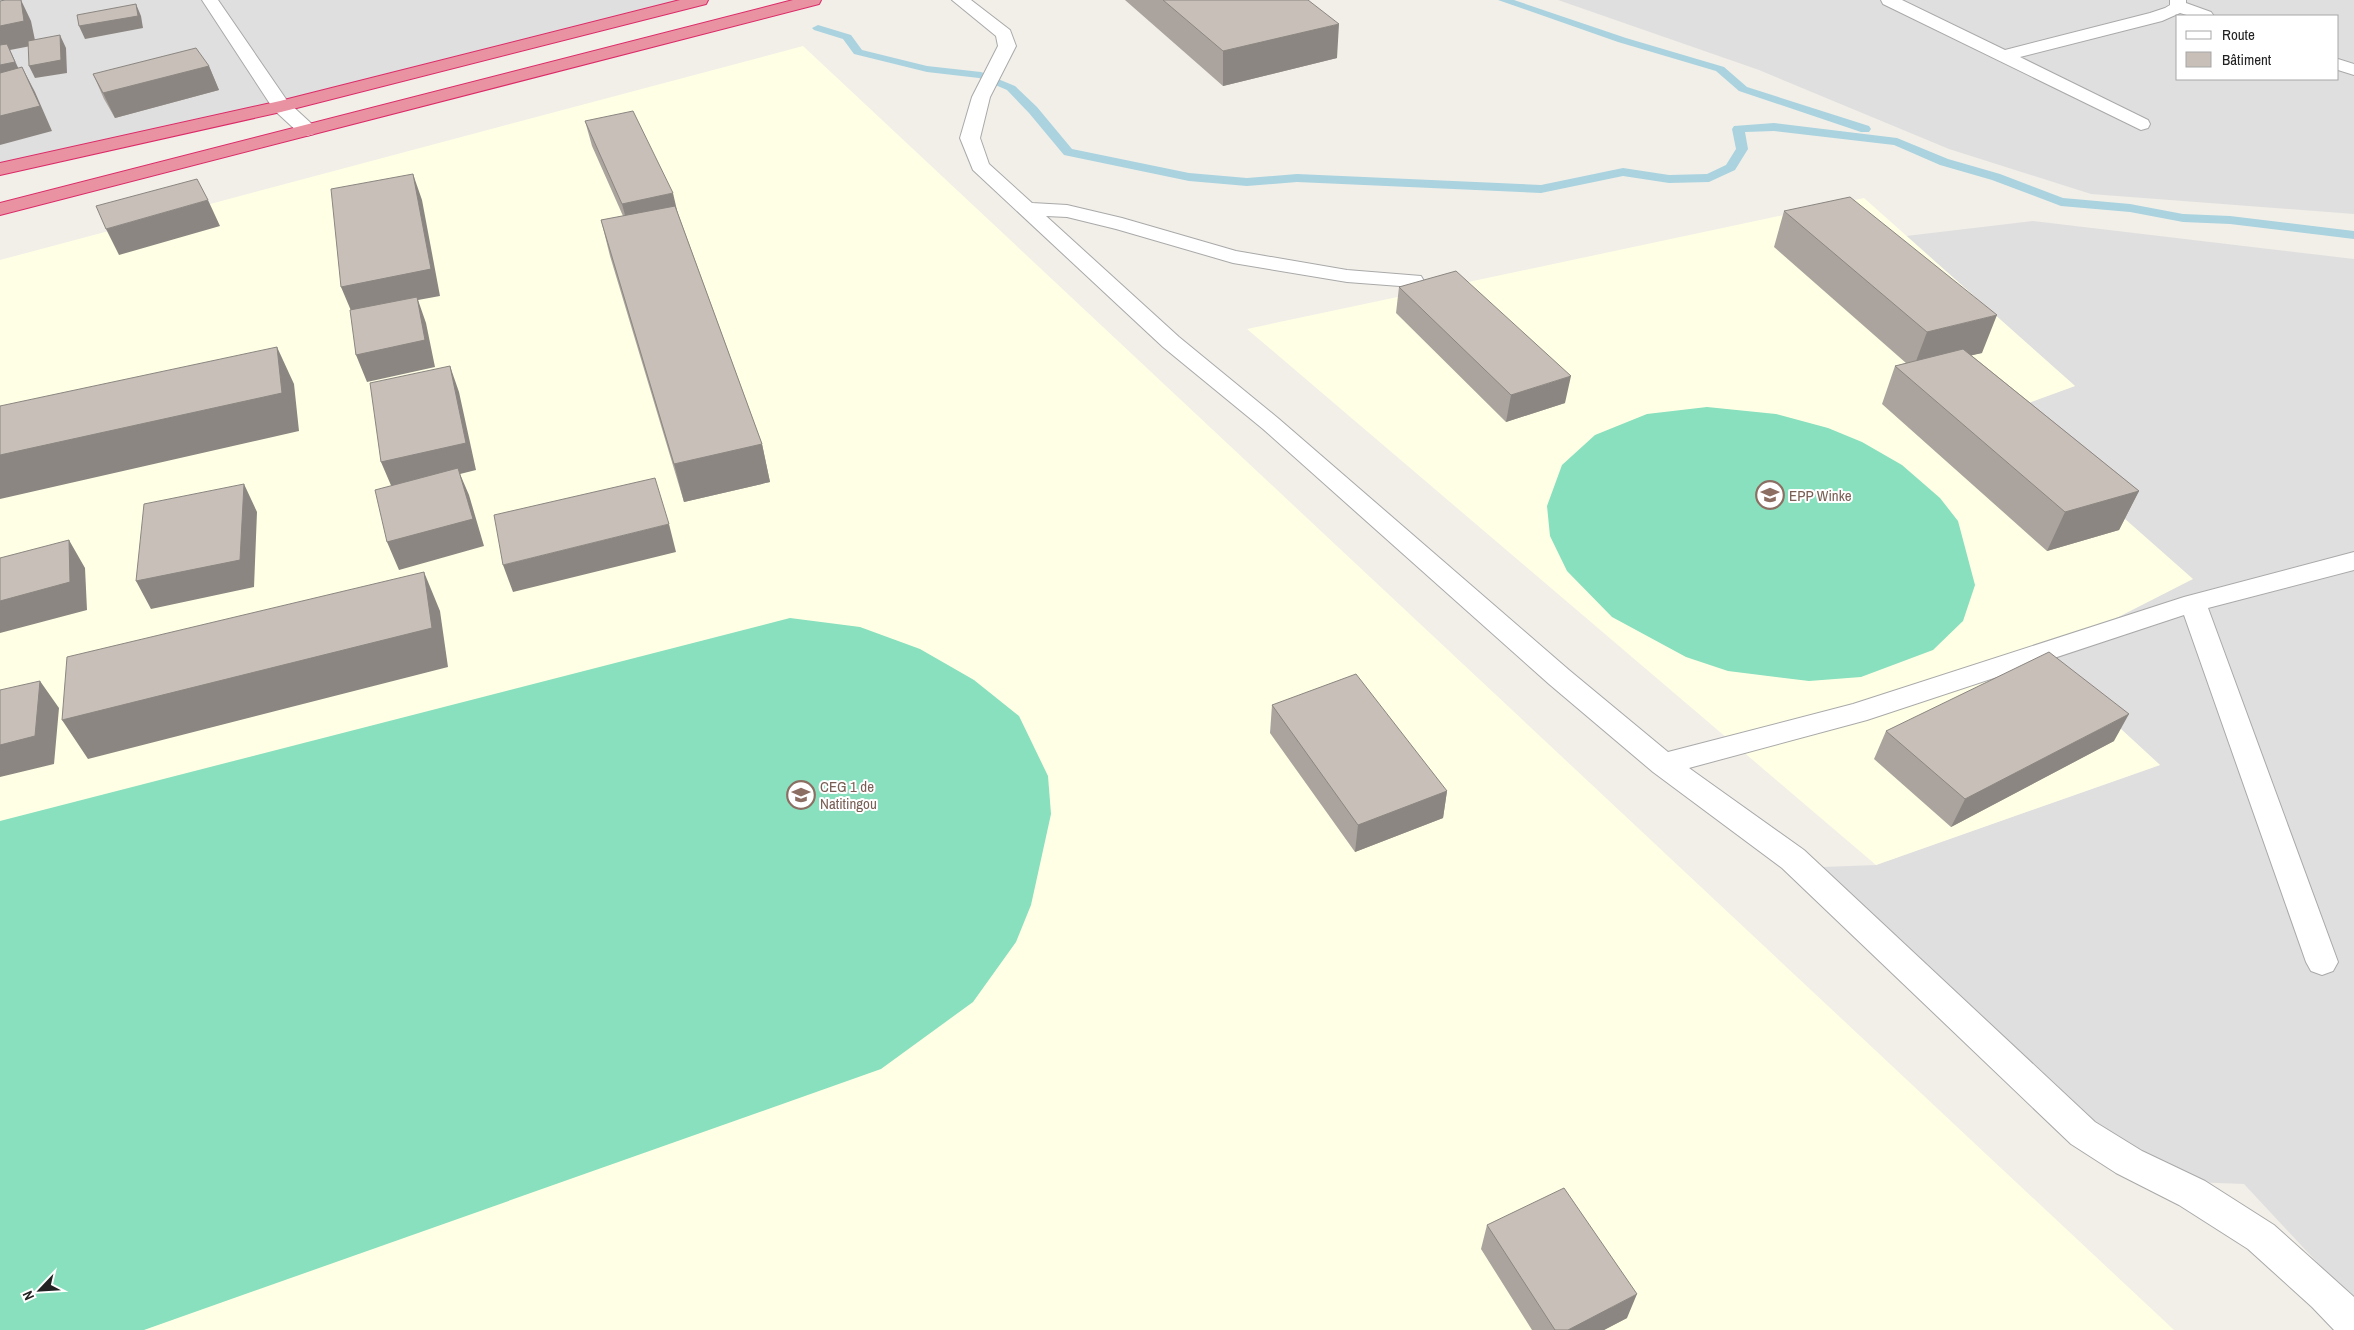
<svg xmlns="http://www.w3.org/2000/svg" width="2354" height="1330" viewBox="0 0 2354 1330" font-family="'Archivo Narrow',sans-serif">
  <rect width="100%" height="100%" fill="#f2efe9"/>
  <path fill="#e0dfdf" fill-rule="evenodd" d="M0 0H708L0 174Z
    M1558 0H2354V214L2091 194 1949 149 1759 70ZM2178 16H2338V79H2178Z
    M2033 221 2354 259V1302L2244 1184 2166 1181 2083 1122 1823 867 1876 865 2160 765 2041 656 2004 411 2075 386 1906 236Z"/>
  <path fill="#ffffe5" d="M803 46 2174 1330H0V260Z
    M1864 198 2075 386 2004 412 2193 579 2042 656 2160 765 1876 865 1247 329Z"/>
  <path fill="#88e0be" d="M1707 407 1776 414 1828 428 1862 442 1902 465 1940 498 1958 521 1975 585 1963 621 1933 650 1861 677 1809 681 1728 671 1686 657 1612 617 1567 571 1550 536 1547 506 1562 465 1595 435 1647 414Z
    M790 618 860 627 920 649 974 680 1019 716 1048 776 1051 814 1031 905 1016 942 973 1002 881 1069 144 1330H0V821Z"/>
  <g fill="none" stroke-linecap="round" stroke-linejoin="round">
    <path fill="#aad3df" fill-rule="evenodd" d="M1498 0H1514L1626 38 1724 67 1747 87 1869 126 1871 129 1869 132H1861L1739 91 1716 71 1618 42Z
      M818 25 851 35 862 50 927 66 981 72 1015 86 1037 107 1072 149 1189 173 1247 178 1297 174 1541 185 1623 168 1669 175 1707 174 1726 165 1736 149 1732 129 1734 126 1774 123 1897 138 1948 159 2000 174 2063 198 2130 204 2183 214 2230 216 2354 231V239L2230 224 2183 222 2130 212 2061 206 1992 180 1940 165 1894 145 1774 131 1745 132 1748 149 1735 170 1709 182 1669 183 1623 176 1541 193 1297 182 1247 186 1189 181 1064 155 1029 113 1007 90 979 78 927 72 854 54 843 39 814 30 812 28Z"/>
    <defs>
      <path id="street" d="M202 0H218L288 102 314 126 316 130 314 134 307 136 300 134 274 110Z
        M952 0H971L1010 30 1016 46 990 97 980 138 989 164 1032 203 1067 205 1122 218 1236 251 1347 270 1421 276 1424 281 1421 286 1413 287 1347 282 1233 263 1116 229 1067 217 1046 216 1179 337 1279 419 1569 670 1668 752 1853 704 2184 597 2354 552V570L2208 608 2338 962 2333 971 2322 975 2311 971 2306 962 2184 615 1867 720 1689 768 1804 850 2095 1122 2142 1151 2205 1181 2274 1225 2354 1297V1330H2334L2312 1307 2248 1249 2179 1205 2116 1173 2071 1144 1782 868 1653 772 1549 684 1263 429 1163 347 973 170 960 138 972 97 998 46 996 36Z
        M1881 0H1902L2005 50 2150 13 2165 8 2170 5V0H2186V3L2211 12 2214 16H2190L2180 13 2162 21 2020 57 2148 120 2150 124 2148 128 2141 130 1883 4Z
        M2338 59 2354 64V75L2338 70Z"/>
      <path id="highway" d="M680 0H708L706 4 281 112 0 175V163L280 101Z
        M793 0H821L819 4 0 215V203Z"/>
    </defs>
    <use href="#street" stroke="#a9a9a9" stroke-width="2"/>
    <use href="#highway" stroke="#dc2a67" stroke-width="2"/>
    <use href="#street" fill="#fff" fill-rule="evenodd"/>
    <use href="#highway" fill="#e892a2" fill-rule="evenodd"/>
  </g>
  <path fill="#aba49e" d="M1125 0H1308L1337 58 1223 86Z
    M209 66 219 90 115 118 104 99 93 74Z
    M585 121 676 208 762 444 770 482 684 502 610 256 601 220 623 216 592 146Z
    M1784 211 1982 353 1971 355 2139 491 2119 530 2047 551 1882 404 1895 366 1906 363 1774 247Z
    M1399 287 1565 403 1506 422 1396 313Z
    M1272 705 1447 791 1443 818 1355 852 1270 733Z
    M1886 731 2114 741 1951 827 1874 759Z
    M1487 1225 1627 1318 1604 1330H1532L1481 1249Z"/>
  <path fill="#8b8681" d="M21 0 31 21 36 45 10 50 21 74 0 79V26Z
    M136 4 141 16 143 28 85 39 79 26Z
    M1339 24 1337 58 1223 86V51Z
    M60 35 66 48 67 73 35 78 29 66Z
    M209 66 219 90 115 118 103 93Z
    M22 67 35 92 52 131 0 145V116Z
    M413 174 422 200 440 296 418 300 426 323 435 367 367 382 356 355 352 313 341 287Z
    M673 193 679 219 629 230 622 204Z
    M208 200 220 226 119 255 106 229Z
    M1997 315 1982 353 1913 369 1927 332Z
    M277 347 294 384 299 431 0 499V455Z
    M450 366 459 392 476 470 460 474 469 495 484 546 399 570 387 542 393 490 381 462Z
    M1571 376 1565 403 1506 422 1511 395Z
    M762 444 770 482 684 502 674 464Z
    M244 484 257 512 254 587 151 609 136 581Z
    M2139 491 2119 530 2047 551 2065 512Z
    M669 524 676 552 513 592 503 565Z
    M69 540 85 568 87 610 0 633V601Z
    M424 572 440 611 448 667 88 759 62 720Z
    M40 681 59 708 54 764 0 777V745Z
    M2129 714 2114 741 1951 827 1965 799Z
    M1447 791 1443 818 1355 852 1358 825Z
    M1637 1294 1627 1318 1604 1330H1568Z"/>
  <path fill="#c7bfb8" stroke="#8b8681" d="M5 0H21L24 21 0 26V1Z
    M1163 0H1308L1339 24 1223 51Z
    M136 4 138 16 79 26 77 15Z
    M60 35 61 60 29 66 28 41Z
    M7 44 15 62 0 65V45Z
    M196 48 209 66 103 93 93 74Z
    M22 67 40 106 0 116V73Z
    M633 111 673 193 622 204 585 121Z
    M413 174 431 269 341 287 331 189Z
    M197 179 208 200 106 229 96 206Z
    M1850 197 1997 315 1927 332 1784 211Z
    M675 206 762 444 674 464 601 220Z
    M1456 271 1571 376 1511 395 1399 287Z
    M417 297 425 340 356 355 350 310Z
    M277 347 282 393 0 455V406Z
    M1963 349 2139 491 2065 512 1895 366Z
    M450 366 466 443 381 462 370 383Z
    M458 468 473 519 387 542 375 490Z
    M655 478 669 524 503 565 494 515Z
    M244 484 240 560 136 581 144 504Z
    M69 540 70 582 0 601V558Z
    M424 572 432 628 62 720 67 657Z
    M2049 652 2129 714 1965 799 1886 731Z
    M1356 674 1447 791 1358 825 1272 705Z
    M40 681 35 736 0 745V690Z
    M1564 1188 1637 1294 1568 1330H1555L1487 1225Z"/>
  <defs>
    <symbol id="school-ring" viewBox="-11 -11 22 22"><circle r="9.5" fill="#fff" stroke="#8d6e63" stroke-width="1.5"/><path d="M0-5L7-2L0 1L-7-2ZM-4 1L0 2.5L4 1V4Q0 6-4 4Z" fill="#8d6e63"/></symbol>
  </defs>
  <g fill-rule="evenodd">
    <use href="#school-ring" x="1754" y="479" width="32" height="32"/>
    <use href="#school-ring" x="785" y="779" width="32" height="32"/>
  </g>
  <g text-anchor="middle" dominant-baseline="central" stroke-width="4" stroke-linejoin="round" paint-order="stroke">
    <g font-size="15" fill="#785e54" stroke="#fff" text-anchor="start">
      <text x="1789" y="495">EPP Winke</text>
      <text x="820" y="786">CEG 1 de<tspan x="820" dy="17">Natitingou</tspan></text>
    </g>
  </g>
  <rect x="2176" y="15" width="162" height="65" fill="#ffffff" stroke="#a7a7a7"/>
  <rect x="2186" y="31" width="25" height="8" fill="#ffffff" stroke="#a7a7a7"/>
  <text x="2222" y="40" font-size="15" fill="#222222">Route</text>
  <rect x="2186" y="52" width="25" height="15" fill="#c7bfb8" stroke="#a7a7a7"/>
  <text x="2222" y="65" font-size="15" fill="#222222">Bâtiment</text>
  <g transform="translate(40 1290) rotate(245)" stroke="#ffffff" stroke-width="4" paint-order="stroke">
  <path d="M0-4L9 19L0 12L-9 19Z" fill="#222222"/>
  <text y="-8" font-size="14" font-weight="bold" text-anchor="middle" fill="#222222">N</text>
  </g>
</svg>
